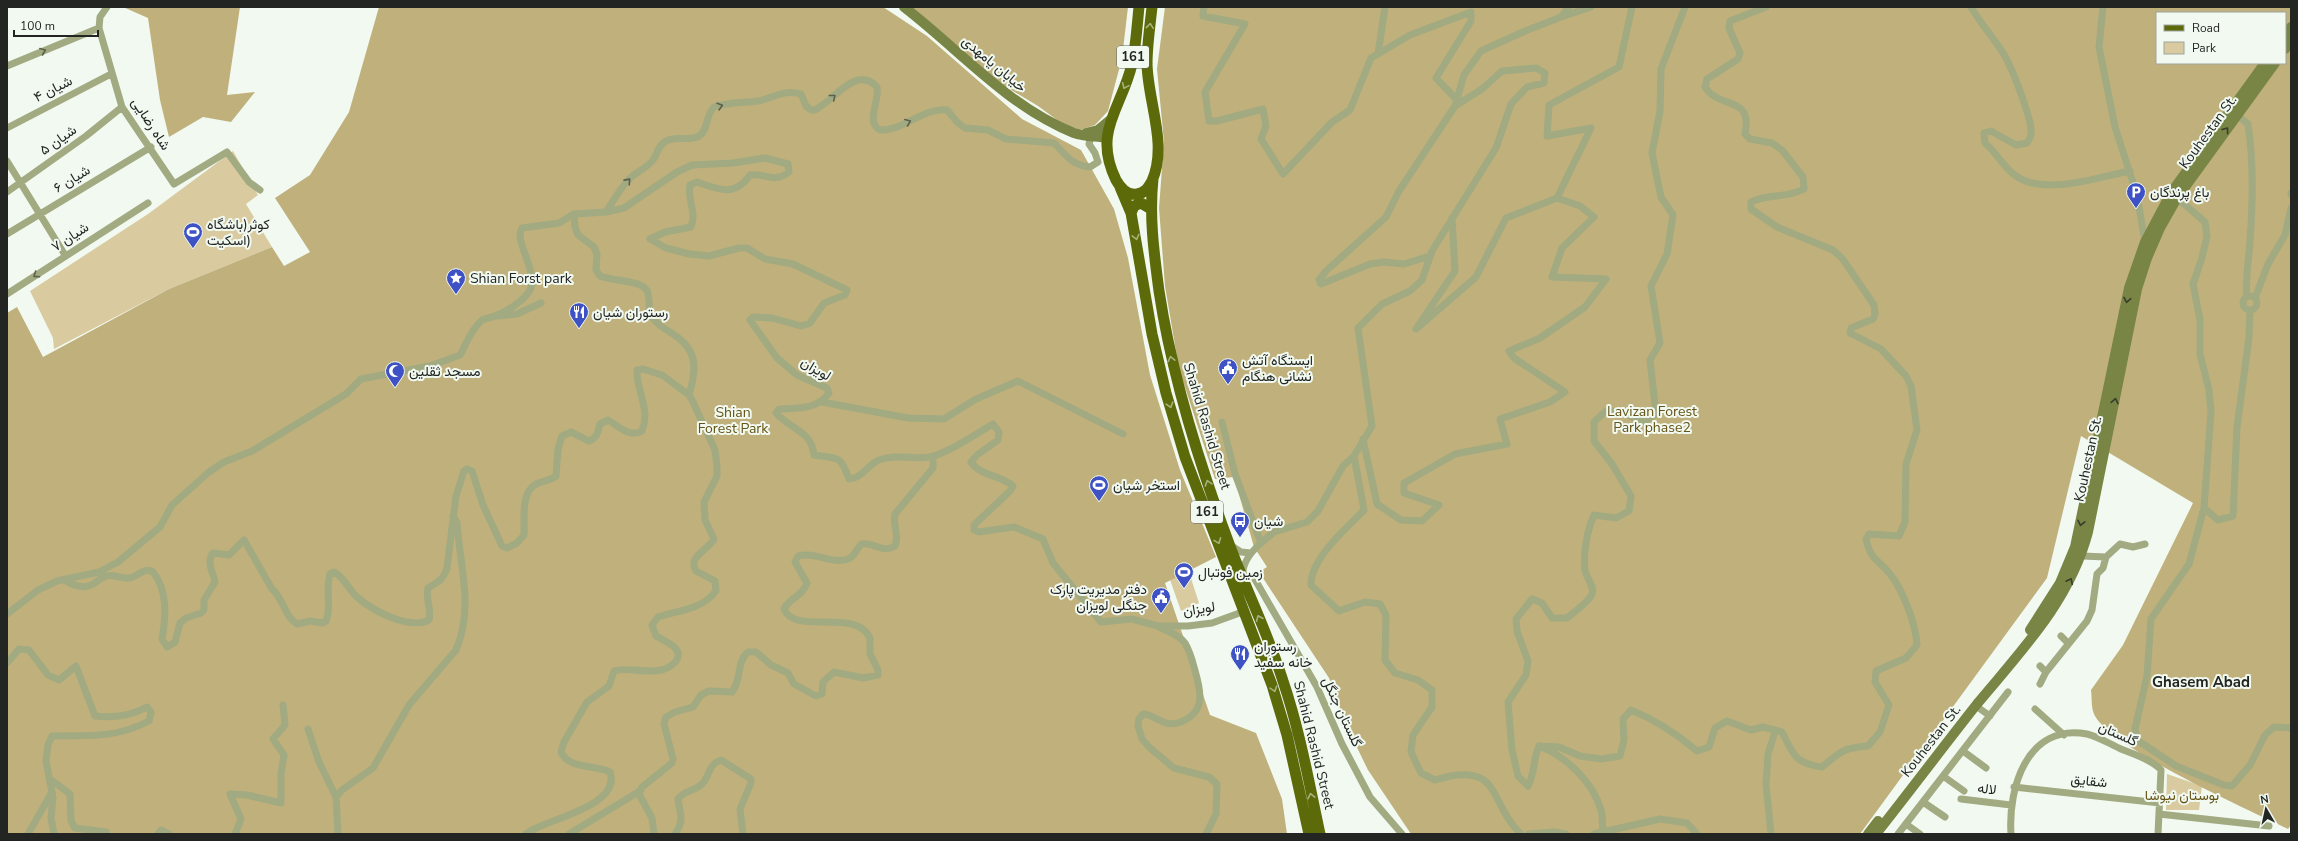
<svg xmlns="http://www.w3.org/2000/svg" width="2298" height="841" viewBox="0 0 2298 841" font-family="'Nunito Sans',Vazirmatn,sans-serif">
  <rect width="100%" height="100%" fill="#f1f9f1"/>
  <path fill="#d9cb9f" d="M233 151 258 195 246 204 272 247 169 289 54 349 53 338 30 291 148 214Z
    M1187 566 1199 603 1181 611 1168 574Z
    M2167 774 2202 786 2199 810H2166Z"/>
  <path fill="#c0b07c" fill-rule="evenodd" d="M123 7H240L227 95 255 92 231 122 203 117 169 137 160 100 148 18Z
    M379 7H883L927 36 1022 119 1081 150 1114 209 1128 258 1150 375 1180 470 1216 557 1165 583 1210 715 1256 733 1282 799 1287 834H7V313L17 307 43 357 169 289 272 247 284 266 310 252 275 198 310 175 349 112Z
    M911 7H1128L1122 58 1108 111 1095 125 1080 130 1060 122 1038 106 998 82Z
    M1165 7H2291V825L2288 829C2251 811 2108 747 2094 714 2091 707 2092 697 2091 690L2123 645 2193 503 2081 436 2047 578 1860 834H1411L1368 770 1346 725 1329 678 1259 572 1267 567 1254 547 1234 477 1215 479 1179 369 1165 286 1159 208 1164 142 1157 69ZM2157 13H2285V63H2157Z"/>
  <g fill="none" stroke-linecap="round" stroke-linejoin="round">
    <path stroke="#a1aa80" stroke-width="7" d="M107 7 100 17 99 28 122 107 174 184 227 152 249 182 260 190
      M1204 7 1203 16 1245 24 1205 92 1209 121H1217L1263 109 1266 126 1261 139 1283 174 1332 122 1350 110 1371 58 1410 35 1471 12V21L1436 78 1457 100
      M1685 7 1661 69 1660 111 1652 153 1661 197 1673 215 1667 254 1651 286 1660 343 1650 360 1656 414 1643 422 1622 412 1606 411 1594 422V441L1612 464 1631 496 1629 511 1616 518 1594 515C1587 531 1583 553 1585 570 1586 578 1595 586 1592 594 1588 603 1574 612 1567 618H1552L1542 603 1532 599 1516 619 1517 631 1528 661 1526 675 1508 702 1512 750 1518 776 1528 786C1535 773 1533 759 1539 746 1566 756 1593 782 1601 810 1603 816 1602 825 1603 832L1660 819 1687 823 1697 834
      M1971 7C1981 24 1993 37 2003 53 2011 65 2033 121 2031 134 2031 137 2028 141 2027 143L2016 145 1991 131 1984 133 1985 143C1997 153 2003 167 2016 176 2045 196 2098 177 2130 171
      M2103 7 2099 47 2115 127 2137 195 2145 242
      M1561 17 1591 7
      M1378 54 1385 7
      M7 66 99 28
      M1455 106 1482 89 1502 71 1536 68 1545 73 1544 83 1527 87 1511 104 1496 148 1432 251 1422 280 1410 291 1382 304 1358 328 1372 426 1354 456 1364 510C1346 529 1310 559 1311 585L1339 611 1365 602 1380 604 1386 615 1385 660 1395 673 1418 680 1432 690V707L1413 735 1411 752 1421 773 1435 780C1503 759 1488 804 1521 834
      M2237 115 2248 124C2254 163 2253 201 2250 241 2249 260 2245 277 2247 296
      M7 128 111 74
      M7 161 65 255
      M7 192 86 136 122 107
      M2291 193V194
      M2183 203 2205 222 2207 236 2202 258 2193 284 2200 320V354L2209 390 2211 412 2204 508 2189 564 2151 619 2147 676 2135 729 2137 740 2176 766 2224 785 2232 786 2250 765 2265 735 2274 727 2291 728
      M606 212C613 201 620 189 629 179 636 172 647 168 653 160 658 153 658 145 666 141 677 135 690 142 699 136 709 130 705 115 714 107 729 102 743 103 758 101 775 98 782 89 801 94L806 106 811 110H815C834 101 856 64 877 87 880 101 865 122 880 130 903 131 924 107 947 110L958 123 965 128 988 130 1006 139 1054 143C1066 155 1071 165 1090 167L1098 162 1095 153 1089 144 1091 137
      M574 214 575 227 578 235 594 247 597 254 596 270 600 276C613 281 631 280 642 286 653 291 646 308 652 317 657 325 665 329 673 334 698 350 697 368 689 395
      M1452 218 1455 271 1416 329 1476 277 1506 218 1557 198 1591 128 1547 136 1549 105 1619 67 1632 7
      M7 234 151 147
      M1430 256 1404 264 1384 262 1370 264 1321 284 1319 280 1326 271 1386 217 1399 191 1455 106 1464 75 1481 51 1525 31 1561 17 1569 7
      M7 294 148 203
      M2243 303a7 7 0 1 1 14 0a7 7 0 1 1-14 0Z
      M2255 298 2268 264 2285 235 2291 208
      M499 316 517 314 541 303
      M822 402 908 418 944 419 976 399 1018 381 1123 434
      M1222 422 1235 474 1261 543 1274 532 1307 522 1318 511 1343 466 1354 456
      M1363 439 1377 504 1401 520 1422 521 1439 505 1404 493V483L1455 454 1507 444 1500 419 1550 402 1565 392 1514 358 1509 351 1540 338 1585 307 1606 279 1552 277 1562 248 1594 217 1580 206 1557 198
      M2204 508 2218 520 2233 516 2237 427 2249 338 2250 310
      M1230 545 1241 552 1251 553
      M2082 556 2106 557
      M1243 575C1242 562 1252 551 1261 543
      M1253 576 1317 687 1342 744 1370 797 1402 834
      M65 580C71 585 84 589 91 585 97 583 100 577 107 576 114 574 122 579 129 578 138 577 142 568 152 571 168 589 166 616 162 639L167 647 175 642 180 623 186 618 201 613 204 610V600L215 582C213 572 206 562 213 553L229 555 244 540 272 589C284 599 284 616 297 624L310 621 322 623 326 621C332 607 325 590 330 574L334 572C344 577 349 590 357 597 373 611 409 630 429 620 432 609 425 599 428 588 438 582 443 580 447 568L456 496 464 471 467 469 472 471 483 505 502 546 507 548 517 543 524 535C525 520 520 493 536 484 542 481 550 481 556 476L558 449 562 436 571 432 589 441C597 438 598 432 600 424L608 420C619 426 629 438 642 431 651 409 636 391 637 370L643 369 662 375 689 395 693 402 715 450 717 466V476L704 502 705 520 714 539C708 550 687 557 696 571L715 581 716 591C702 610 678 610 658 617L652 625 656 636C664 641 685 648 676 661 662 680 629 665 614 671L609 686 587 702 564 742 561 752C569 770 595 764 610 772 622 807 544 819 526 834
      M7 614 38 590 57 581 99 572 118 562 160 527 172 505 209 472 224 462 252 451 346 394 361 379 430 366 460 355C466 344 471 330 481 321 484 318 491 318 495 316 506 312 524 301 530 290 539 272 513 240 522 228L559 223 574 214 606 212 624 208 677 172 692 165 733 163 765 158 788 164 789 172C773 184 767 173 750 175 734 198 718 189 697 182L690 185C687 201 697 211 691 227L665 232 650 239 666 248 689 254 709 256 739 248H747L765 259 793 264 847 290 845 295 824 303 810 323 801 326 772 318 753 317 750 320 777 358 797 375 827 388 829 393C817 410 798 408 779 409L776 413C791 430 811 430 814 455 838 459 840 454 849 479 863 478 867 465 879 460 898 453 915 461 934 456 955 449 974 435 993 424L999 432 998 440 977 455 971 462C980 476 1001 475 1013 486L1010 491 974 525V530L979 532 1014 527 1043 539 1053 563 1101 622 1132 619 1158 626H1188L1212 623 1245 611
      M1159 627C1168 631 1179 635 1185 643 1189 650 1192 659 1194 667 1200 688 1208 711 1181 722 1163 729 1156 714 1143 714L1139 719 1138 726 1142 739 1150 748 1174 768 1209 777 1217 784 1216 814 1206 834
      M2061 636 2068 643
      M7 663 19 649 29 650 48 675 59 680 76 666 95 716C113 718 131 716 147 707L151 712 149 721C114 739 89 735 52 736L48 745 46 761 53 798 51 818 54 834
      M2040 666 2046 672
      M2040 684 2046 672 2087 621 2092 610 2097 574 2103 568 2106 557 2120 544 2133 547 2145 544
      M1976 706 1990 716
      M2035 709 2064 735
      M308 729 319 762 336 797
      M1539 746 1559 747 1580 756 1601 759 1620 756 1624 740 1623 719 1631 710C1656 720 1677 734 1697 751L1709 747 1715 728 1727 721 1751 730 1763 727 1782 732C1794 756 1795 763 1822 767 1841 751 1843 748 1868 746L1880 732 1889 705 1875 682 1876 671 1906 658 1917 645C1916 625 1903 590 1890 574 1877 558 1871 561 1866 539L1869 534 1899 536 1905 522 1906 464 1917 430 1911 386 1906 376 1881 349 1850 333 1851 328 1873 319 1875 314 1874 305 1842 258 1833 250 1777 227 1751 209V202C1768 193 1785 199 1804 189L1803 177 1782 150 1772 143 1750 139 1745 134C1753 94 1719 110 1705 87L1707 79 1738 59 1740 53 1729 28 1730 21 1766 7
      M1963 751 1986 768
      M1943 776 1964 791
      M50 779 70 794 71 821 75 828 106 832 105 834
      M2014 787 2160 803
      M1961 799 2011 805
      M1923 802 1945 817
      M2159 814 2269 826
      M1906 824 1920 834
      M28 834 52 792
      M158 834 161 830 169 834
      M235 834 241 819 230 794 247 795 281 803V774L284 755 273 739 285 725 283 705
      M338 834 336 797 342 790 373 768 409 705 456 650C474 608 460 567 457 523L453 516
      M569 834 640 791
      M654 834 652 818 639 794 642 787 672 763 673 759 664 724 666 717 675 712 693 707 701 695 709 691 732 692C742 680 736 662 748 652H756L771 665 788 673 794 684 816 696 822 694 823 682 834 672 863 678 878 675V670L870 654V638C856 607 795 636 784 609 789 598 803 596 807 583L795 562 798 556C815 551 833 565 848 559 855 557 856 548 862 544 875 542 882 554 895 546 900 535 892 525 895 514L933 468V456
      M675 834C685 819 680 816 678 799 684 790 694 792 702 784 710 776 708 764 721 760L751 779V783L740 809 743 834
      M1529 834 1554 832 1566 834
      M1594 834 1603 832
      M1771 834 1766 784 1768 754 1775 732
      M1898 834 2008 692
      M2011 834C2008 788 2027 723 2087 734 2099 737 2110 744 2121 749 2133 754 2153 760 2161 770L2158 834"/>
    <path stroke="#788545" stroke-width="10" d="M904 7C960 50 1007 106 1074 133 1085 137 1096 136 1107 138
      M2285 35 2291 27
      M2285 49 2291 41
      M1086 133 1098 130 1110 120
      M2030 630 2060 583 2075 547 2129 288 2145 242 2171 193 2265 63
      M1868 834 1878 821
      M1876 834C1910 791 1943 747 1977 704 2021 651 2070 601 2088 532L2137 289 2147 258 2160 228 2177 198 2275 63"/>
    <path stroke="#5c6a0a" stroke-width="11" d="M1139 7C1137 26 1136 46 1132 64 1122 108 1092 131 1116 180 1120 187 1127 196 1137 194 1145 193 1148 188 1152 181 1168 144 1148 103 1147 64 1147 46 1150 26 1152 7
      M1153 179C1149 217 1154 253 1159 291 1172 377 1198 460 1228 541 1245 588 1268 633 1283 681 1300 731 1309 783 1320 834
      M1120 187 1131 213 1152 334 1166 393 1185 457 1272 685 1287 735 1309 834
      M1131 213 1134 206 1141 203 1151 209"/>
  </g>
  <defs><path id="oneway-chevron" d="M-2-3.5L2.5 0L-2 3.5" fill="none" stroke-width="1.6" stroke-linecap="round" stroke-linejoin="round"/></defs>
  <g stroke="#a6b27e">
    <use href="#oneway-chevron" transform="translate(1150 26) rotate(-84)"/>
    <use href="#oneway-chevron" transform="translate(1125 86) rotate(114)"/>
    <use href="#oneway-chevron" transform="translate(1136 237) rotate(76)"/>
    <use href="#oneway-chevron" transform="translate(1171 359) rotate(-103)"/>
    <use href="#oneway-chevron" transform="translate(1170 405) rotate(73)"/>
    <use href="#oneway-chevron" transform="translate(1208 483) rotate(-108)"/>
    <use href="#oneway-chevron" transform="translate(1218 541) rotate(69)"/>
    <use href="#oneway-chevron" transform="translate(1259 618) rotate(-113)"/>
    <use href="#oneway-chevron" transform="translate(1274 689) rotate(73)"/>
    <use href="#oneway-chevron" transform="translate(1311 796) rotate(-102)"/>
  </g>
  <g stroke="#5c614d">
    <use href="#oneway-chevron" transform="translate(43 51) rotate(-22)"/>
    <use href="#oneway-chevron" transform="translate(833 97) rotate(-39)"/>
    <use href="#oneway-chevron" transform="translate(720 106) rotate(-16)"/>
    <use href="#oneway-chevron" transform="translate(908 122) rotate(-22)"/>
    <use href="#oneway-chevron" transform="translate(628 181) rotate(-48)"/>
    <use href="#oneway-chevron" transform="translate(36 275) rotate(146)"/>
  </g>
  <g stroke="#383d2c">
    <use href="#oneway-chevron" transform="translate(2226 130) rotate(-54)"/>
    <use href="#oneway-chevron" transform="translate(2127 300) rotate(101)"/>
    <use href="#oneway-chevron" transform="translate(2115 401) rotate(-79)"/>
    <use href="#oneway-chevron" transform="translate(2081 523) rotate(102)"/>
    <use href="#oneway-chevron" transform="translate(2070 581) rotate(-64)"/>
  </g>
  <defs>
    <symbol id="parking-pin" viewBox="-11 -11 22 30"><path d="M0 17L-7.5 6A9.5 9.5 0 1 1 7.5 6Z" fill="#3e52c5" stroke="#f1f9f1"/><path d="M-3.5-5.5H1a3.5 3.5 0 0 1 0 7H-1V5.5H-3.5ZM-1-3.4V-.6H.8a1.4 1.4 0 0 0 0-2.8Z" fill="#fff"/></symbol>
    <symbol id="stadium-pin" viewBox="-11 -11 22 30"><path d="M0 17L-7.5 6A9.5 9.5 0 1 1 7.5 6Z" fill="#3e52c5" stroke="#f1f9f1"/><path d="M0-5a6.5 5 0 1 0 0 10a6.5 5 0 1 0 0-10ZM-3.5-1.8h7v3.6h-7Z" fill="#fff"/></symbol>
    <symbol id="sight-pin" viewBox="-11 -11 22 30"><path d="M0 17L-7.5 6A9.5 9.5 0 1 1 7.5 6Z" fill="#3e52c5" stroke="#f1f9f1"/><path d="M0-6L1.8-2.2L6-1.7L2.9 1.2L3.7 5.4L0 3.3L-3.7 5.4L-2.9 1.2L-6-1.7L-1.8-2.2Z" fill="#fff"/></symbol>
    <symbol id="restaurant-pin" viewBox="-11 -11 22 30"><path d="M0 17L-7.5 6A9.5 9.5 0 1 1 7.5 6Z" fill="#3e52c5" stroke="#f1f9f1"/><path d="M-5-6h1v4h1v-4h1v4h1v-4h1v5L-1.5 .5V6h-2V.5L-5-1ZM5-6V6H3V1.5H1.5Q1.5-4 5-6Z" fill="#fff"/></symbol>
    <symbol id="civic-pin" viewBox="-11 -11 22 30"><path d="M0 17L-7.5 6A9.5 9.5 0 1 1 7.5 6Z" fill="#3e52c5" stroke="#f1f9f1"/><path d="M-.6-6.5H3V-4.5H.6V-3L4-1V1h2V6H-6V1h2V-1L-.6-3ZM-1.2 2.5V6h2.4V2.5Z" fill="#fff"/></symbol>
    <symbol id="mosque-pin" viewBox="-11 -11 22 30"><path d="M0 17L-7.5 6A9.5 9.5 0 1 1 7.5 6Z" fill="#3e52c5" stroke="#f1f9f1"/><path d="M3.5-4.9A6 6 0 1 0 3.5 4.9A5 5 0 1 1 3.5-4.9Z" fill="#fff"/></symbol>
    <symbol id="bus-pin" viewBox="-11 -11 22 30"><path d="M0 17L-7.5 6A9.5 9.5 0 1 1 7.5 6Z" fill="#3e52c5" stroke="#f1f9f1"/><path d="M-5-6H5V4H4V6H2V4H-2V6H-4V4H-5ZM-3.5-4V0h7V-4ZM-3.5 1.2v1.5H-2V1.2ZM2 1.2v1.5H3.5V1.2Z" fill="#fff"/></symbol>
  </defs>
  <g fill-rule="evenodd">
    <use href="#parking-pin" x="2125" y="181" width="22" height="30"/>
    <use href="#stadium-pin" x="182" y="221" width="22" height="30"/>
    <use href="#sight-pin" x="445" y="267" width="22" height="30"/>
    <use href="#restaurant-pin" x="568" y="301" width="22" height="30"/>
    <use href="#civic-pin" x="1217" y="357" width="22" height="30"/>
    <use href="#mosque-pin" x="384" y="360" width="22" height="30"/>
    <use href="#stadium-pin" x="1088" y="474" width="22" height="30"/>
    <use href="#bus-pin" x="1229" y="510" width="22" height="30"/>
    <use href="#stadium-pin" x="1173" y="561" width="22" height="30"/>
    <use href="#civic-pin" x="1150" y="586" width="22" height="30"/>
    <use href="#restaurant-pin" x="1229" y="643" width="22" height="30"/>
  </g>
  <g text-anchor="middle" dominant-baseline="central" stroke-width="4" stroke-linejoin="round" paint-order="stroke">
    <g fill="#f1f9f1" stroke="#616561" stroke-width="1">
      <rect x="1117" y="46" width="32" height="22" rx="3"/>
      <rect x="1191" y="501" width="32" height="22" rx="3"/>
    </g>
    <g font-size="13" font-weight="bold" fill="#232523">
      <text x="1133" y="57">161</text>
      <text x="1207" y="512">161</text>
    </g>
    <g font-size="14" fill="#232523" stroke="#f1f9f1">
      <text transform="translate(994 64) rotate(40)">خیابان یامهدی</text>
      <text transform="translate(53 89) rotate(-27)">شیان ۴</text>
      <text transform="translate(151 124) rotate(57)">شاه رضایی</text>
      <text transform="translate(2208 132) rotate(-54)">Kouhestan St.</text>
      <text transform="translate(58 140) rotate(-35)">شیان ۵</text>
      <text transform="translate(72 179) rotate(-31)">شیان ۶</text>
      <text transform="translate(70 237) rotate(-33)">شیان ۷</text>
      <text transform="translate(816 369) rotate(31)">لویزان</text>
      <text transform="translate(1207 426) rotate(73)">Shahid Rashid Street</text>
      <text transform="translate(2088 459) rotate(-78)">Kouhestan St.</text>
      <text transform="translate(1199 609) rotate(-9)">لویزان</text>
      <text transform="translate(1342 712) rotate(65)">گلستان جنگل</text>
      <text transform="translate(2118 734) rotate(24)">گلستان</text>
      <text transform="translate(1931 741) rotate(-52)">Kouhestan St.</text>
      <text transform="translate(1314 745) rotate(76)">Shahid Rashid Street</text>
      <text transform="translate(2089 781) rotate(6)">شقایق</text>
      <text transform="translate(1987 789) rotate(7)">لاله</text>
    </g>
    <g font-size="14" fill="#232523" stroke="#f1f9f1" text-anchor="start">
      <text x="2150" y="192">باغ پرندگان</text>
      <text x="207" y="224">کوثر(باشگاه<tspan x="207" dy="16">اسکیت)</tspan></text>
      <text x="470" y="278">Shian Forst park</text>
      <text x="593" y="312">رستوران شیان</text>
      <text x="1242" y="360">ایستگاه آتش<tspan x="1242" dy="16">نشانی هنگام</tspan></text>
      <text x="409" y="371">مسجد ثقلین</text>
      <text x="1113" y="485">استخر شیان</text>
      <text x="1254" y="521">شیان</text>
      <text x="1198" y="572">زمین فوتبال</text>
      <text x="1147" y="589" text-anchor="end">دفتر مدیریت پارک<tspan x="1147" dy="16">جنگلی لویزان</tspan></text>
      <text x="1254" y="646">رستوران<tspan x="1254" dy="16">خانه سفید</tspan></text>
    </g>
    <g font-size="14" fill="#655416" stroke="#f1f9f1">
      <text x="1652" y="411">Lavizan Forest<tspan x="1652" dy="16">Park phase2</tspan></text>
      <text x="733" y="412">Shian<tspan x="733" dy="16">Forest Park</tspan></text>
      <text x="2182" y="795">بوستان نیوشا</text>
    </g>
    <g font-size="15" font-weight="bold" fill="#232523" stroke="#f1f9f1">
      <text x="2201" y="682">Ghasem Abad</text>
    </g>
  </g>
  <rect width="2298" height="841" fill="none" stroke="#232523" stroke-width="16"/>
  <rect x="2156" y="12" width="130" height="52" fill="#f1f9f1" stroke="#9fa49f"/>
  <rect x="2164" y="25" width="20" height="6" fill="#5c6a0a" stroke="#9fa49f"/>
  <text x="2192" y="32" font-size="12" fill="#232523">Road</text>
  <rect x="2164" y="42" width="20" height="12" fill="#d9cb9f" stroke="#9fa49f"/>
  <text x="2192" y="52" font-size="12" fill="#232523">Park</text>
  <g transform="translate(2266 809) rotate(351)" stroke="#f1f9f1" stroke-width="3" paint-order="stroke">
  <path d="M0-3L7 15L0 10L-7 15Z" fill="#232523"/>
  <text y="-6" font-size="11" font-weight="bold" text-anchor="middle" fill="#232523">N</text>
  </g>
  <path d="M14 30v6h84v-6" fill="none" stroke="#232523" stroke-width="2"/>
  <text x="20" y="30" font-size="12" fill="#232523" stroke="#f1f9f1" stroke-width="3" paint-order="stroke">100 m</text>
</svg>
